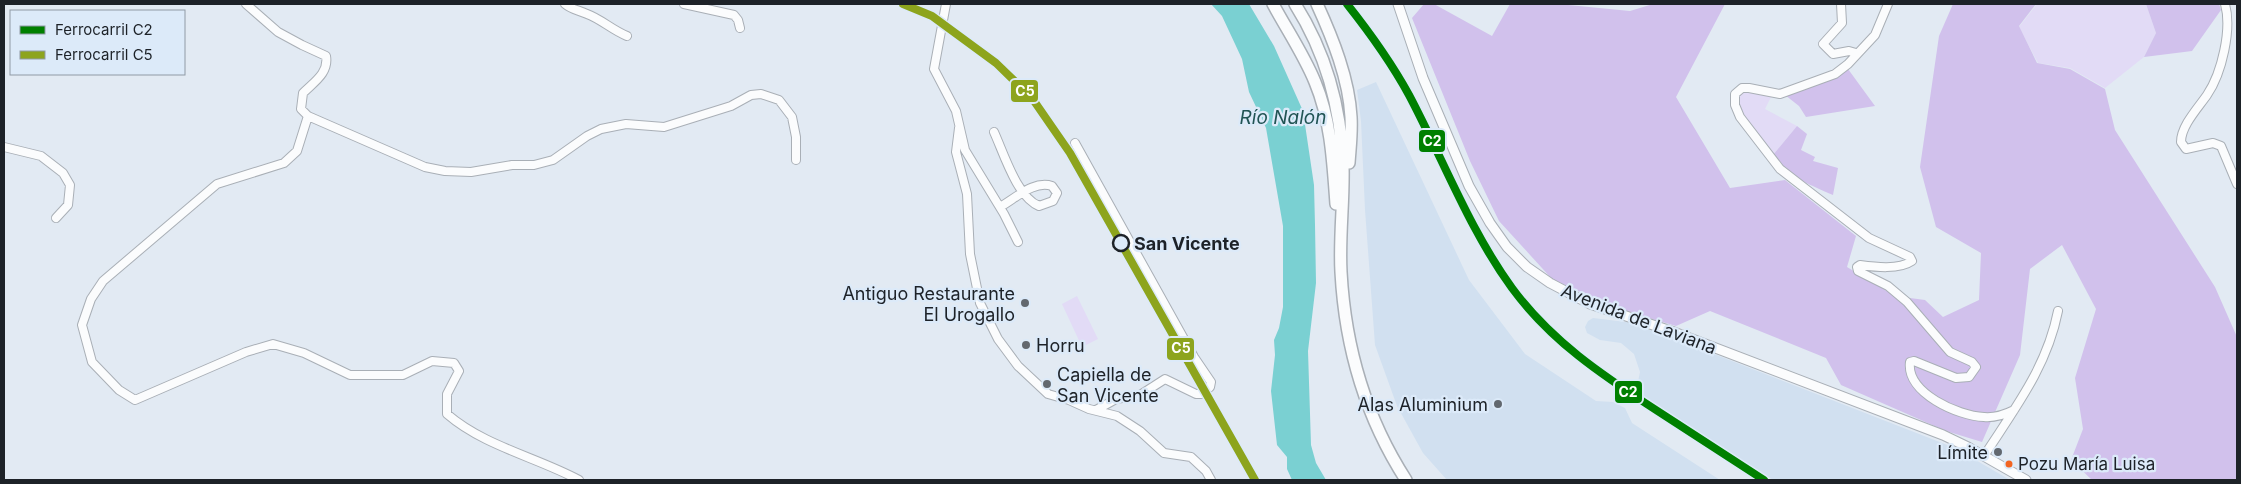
<svg xmlns="http://www.w3.org/2000/svg" width="2241" height="484" viewBox="0 0 2241 484" font-family="Inter,sans-serif">
  <rect width="100%" height="100%" fill="#e2eaf3"/>
  <path fill="#d1e0f0" d="M1376 82 1469 280 1525 354 1596 401 1613 402 1625 408 1632 423 1720 480H1447L1423 453 1397 406 1375 345 1365 210 1361 121 1357 90Z
    M1593 318 1626 322 1673 338 1955 448 2010 480H1773L1636 391 1640 372 1634 354 1621 343 1600 340 1587 333 1585 327 1588 321Z"/>
  <path fill="#e2dbf6" d="M2037 4H2146L2156 33 2144 57 2105 88 2070 68 2038 63 2019 27Z
    M1748 91 1772 95 1765 109 1797 126 1773 155C1763 138 1734 116 1739 94Z
    M1077 296 1098 339 1082 347 1062 304Z"/>
  <path fill="#d1c1ec" d="M1424 4H1434L1492 36 1510 4H1558L1630 11 1653 4H1725L1676 97 1730 188 1785 180 1856 236 1847 267 1895 296 1925 300 1943 317 1979 300 1981 253 1936 227 1920 167 1939 36 1953 4H2036L2019 26 2037 63 2070 69 2105 89 2115 130 2215 287 2237 337V480H2092L2071 460 2083 429 2075 378 2096 309 2062 245 2030 269 2020 355 1982 442 1946 431 1841 385 1826 358 1710 311 1676 326 1615 308 1552 279 1499 221 1470 161 1412 18Z
    M2146 4H2219L2221 10 2192 51 2144 57 2156 33Z
    M1848 69 1875 106 1806 117 1799 106 1785 95 1837 75Z
    M1797 126 1807 134 1801 150 1815 157 1813 161 1838 168 1833 195C1808 184 1791 178 1773 155Z"/>
  <path fill="#7ad0d2" d="M1211 4H1249L1274 46 1303 111 1314 185 1315 225 1316 283 1308 351 1311 445 1316 463 1326 480H1292L1287 469V457L1277 445 1271 391 1275 355 1274 340 1279 328 1283 307V226L1266 128 1249 92 1242 59 1222 16Z"/>
  <g fill="none" stroke-linecap="round" stroke-linejoin="round">
    <defs>
      <path id="minor" d="M246 4 278 32 302 45 326 56C329 73 314 82 303 93L301 109 308 116 425 167 445 171 471 172 512 165H534L553 160 587 136 601 129 626 124 664 127 731 106 751 95 761 94 779 100 792 117 796 137V160
        M565 4C572 10 579 10 587 14 601 19 612 30 627 36
        M684 4 734 15 738 20 740 28
        M946 4 934 69 956 111 965 150 1004 214 1018 242
        M1841 4 1842 23 1823 44 1833 54 1849 51 1856 53
        M1888 4 1875 35 1848 64 1835 74 1780 94 1749 88H1742L1735 94V105L1740 117 1780 169 1869 238 1910 257 1912 261C1899 270 1875 267 1860 265L1857 267 1858 271 1888 286 1907 302 1950 352 1972 362 1976 367 1969 377 1956 378 1914 361 1910 362C1906 393 1958 416 1984 417 1995 418 2004 415 2014 410
        M2225 4C2232 29 2222 73 2207 95 2198 108 2181 126 2181 142L2186 149 2213 143 2221 146 2237 184
        M308 116 297 151 284 163 217 184 103 281 91 299 82 325 92 362 119 390 135 400 246 352 273 344 304 353 350 375H403L432 361 454 363 459 371 447 394V414C484 446 536 457 579 480
        M959 128 956 152 967 194 970 254 980 303 998 339 1018 366 1048 394 1069 400 1089 409 1117 416 1140 431 1164 453 1191 457 1206 471 1211 480
        M994 132C1004 154 1017 197 1039 206L1053 201 1057 193 1052 186C1034 180 1016 198 1000 207
        M1075 143 1194 357 1211 382 1210 387 1201 394H1196L1165 379 1140 395 1116 399 1096 410
        M4 147 41 156 63 173 70 185 68 205 56 218
        M1984 456C2015 408 2047 367 2058 311"/>
      <path id="tertiary" d="M1398 4 1423 78 1469 186 1490 223 1507 247 1527 267 1550 283 1590 304 1671 331 1943 435 1968 447 2026 480"/>
      <path id="primary" d="M1273 4C1287 30 1304 55 1315 82 1331 120 1333 163 1336 204
        M1295 4C1326 53 1341 107 1343 166 1344 201 1339 237 1341 272 1345 346 1366 418 1406 480
        M1317 4C1333 39 1349 79 1351 117 1352 133 1350 148 1349 163"/>
    </defs>
    <use href="#minor" stroke="#a9afb6" stroke-width="10"/>
    <use href="#tertiary" stroke="#a9afb6" stroke-width="11"/>
    <use href="#primary" stroke="#a9afb6" stroke-width="14"/>
    <use href="#minor" stroke="#fbfcfd" stroke-width="8"/>
    <use href="#tertiary" stroke="#fbfcfd" stroke-width="9"/>
    <use href="#primary" stroke="#fbfcfd" stroke-width="11"/>
    <defs>
      <path id="rail-1" d="M1347 4C1370 33 1391 62 1409 95 1443 159 1469 229 1512 288 1551 341 1602 375 1656 410 1692 433 1728 457 1764 480"/>
      <path id="rail-2" d="M903 4 932 16 996 63 1032 98 1070 153 1255 480"/>
    </defs>
    <use href="#rail-1" stroke="#dceaf9" stroke-width="11"/>
    <use href="#rail-2" stroke="#dceaf9" stroke-width="11"/>
    <use href="#rail-1" stroke="#008000" stroke-width="8"/>
    <use href="#rail-2" stroke="#8da41d" stroke-width="8"/>
  </g>
  <circle fill="#dceaf9" stroke="#1d2228" stroke-width="2.5" cx="1121" cy="243" r="8"/>
  <g fill="#62686f" stroke="#dceaf9" stroke-width="2">
    <circle cx="1025" cy="303" r="5"/>
    <circle cx="1026" cy="345" r="5"/>
    <circle cx="1047" cy="384" r="5"/>
    <circle cx="1498" cy="404" r="5"/>
    <circle cx="1998" cy="452" r="5"/>
  </g>
  <circle fill="#f26522" stroke="#dceaf9" stroke-width="2" cx="2009" cy="464" r="4.5"/>
  <g text-anchor="middle" dominant-baseline="central" stroke-width="4.5" stroke-linejoin="round" paint-order="stroke">
    <g font-size="17" fill="#1d2228" stroke="#dceaf9" text-anchor="start">
      <text x="2018" y="464">Pozu María Luisa</text>
    </g>
    <g font-size="18" font-weight="bold" fill="#1d2228" stroke="#dceaf9" text-anchor="start">
      <text x="1134" y="243">San Vicente</text>
    </g>
    <g font-size="18" fill="#1d2228" stroke="#dceaf9" text-anchor="end">
      <text x="1015" y="293">Antiguo Restaurante<tspan x="1015" dy="21">El Urogallo</tspan></text>
      <text x="1036" y="345" text-anchor="start">Horru</text>
      <text x="1057" y="374" text-anchor="start">Capiella de<tspan x="1057" dy="21">San Vicente</tspan></text>
      <text x="1488" y="404">Alas Aluminium</text>
      <text x="1988" y="452">Límite</text>
    </g>
    <g font-size="18" fill="#1d2228" stroke="#dceaf9">
      <text transform="translate(1639 319) rotate(21)">Avenida de Laviana</text>
    </g>
    <g font-size="19" font-style="italic" fill="#215454" stroke="#dceaf9">
      <text x="1283" y="117">Río Nalón</text>
    </g>
  </g>
  <g stroke="#dceaf9" stroke-width="2">
    <rect x="1010" y="79" width="29" height="24" rx="5" fill="#8da41d"/>
    <rect x="1418" y="129" width="28" height="24" rx="5" fill="#008000"/>
    <rect x="1166" y="337" width="29" height="24" rx="5" fill="#8da41d"/>
    <rect x="1614" y="380" width="29" height="24" rx="5" fill="#008000"/>
  </g>
  <g font-size="14" text-anchor="middle" font-weight="bold" fill="#fff">
    <text x="1025" y="96">C5</text>
    <text x="1432" y="146">C2</text>
    <text x="1181" y="353">C5</text>
    <text x="1628" y="397">C2</text>
  </g>
  <rect width="2241" height="484" fill="none" stroke="#1d2228" stroke-width="10"/>
  <rect x="10" y="10" width="175" height="65" fill="#dceaf9" stroke="#909aa5"/>
  <rect x="20" y="26" width="25" height="8" fill="#008000" stroke="#909aa5"/>
  <text x="55" y="35" font-size="15" fill="#1d2228">Ferrocarril C2</text>
  <rect x="20" y="51" width="25" height="8" fill="#8da41d" stroke="#909aa5"/>
  <text x="55" y="60" font-size="15" fill="#1d2228">Ferrocarril C5</text>
</svg>
